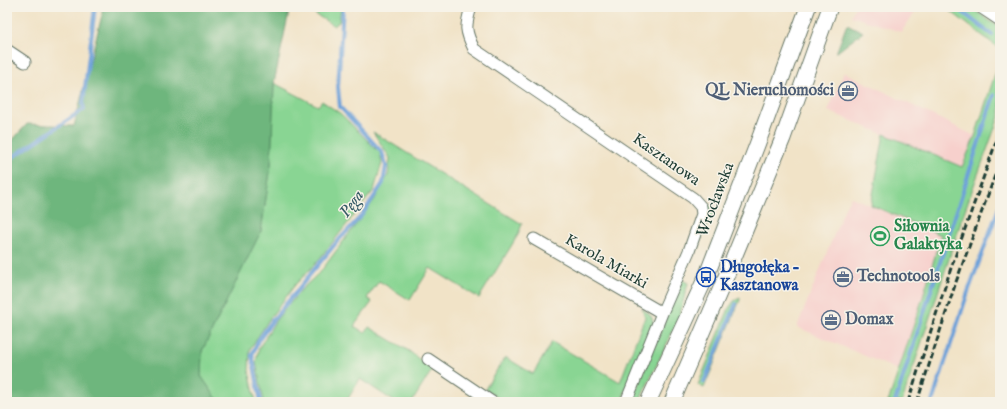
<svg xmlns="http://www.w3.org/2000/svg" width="1007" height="409" viewBox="0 0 1007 409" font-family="'IM FELL English',serif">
  <rect width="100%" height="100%" fill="#f7f3e8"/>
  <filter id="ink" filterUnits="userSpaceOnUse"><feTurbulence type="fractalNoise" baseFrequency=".025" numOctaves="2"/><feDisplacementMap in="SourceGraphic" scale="8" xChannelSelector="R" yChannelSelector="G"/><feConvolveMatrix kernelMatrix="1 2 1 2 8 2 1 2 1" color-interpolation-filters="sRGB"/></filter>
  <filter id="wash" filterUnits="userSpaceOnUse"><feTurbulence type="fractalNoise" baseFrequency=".012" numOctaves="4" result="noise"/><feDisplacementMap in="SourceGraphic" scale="16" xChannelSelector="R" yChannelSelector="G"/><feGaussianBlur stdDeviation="0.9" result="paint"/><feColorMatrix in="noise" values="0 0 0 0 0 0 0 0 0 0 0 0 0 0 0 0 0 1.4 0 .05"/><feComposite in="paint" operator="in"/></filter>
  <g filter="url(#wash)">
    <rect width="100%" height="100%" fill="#f1e3c7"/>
    <path fill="#f7d0cc" d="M855 7H919L901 32 851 16Z
      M844 72 975 136 962 167 828 111Z
      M851 197 941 235 923 297 898 370 797 327 846 205Z"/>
    <path fill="#89d593" stroke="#548964" d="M304 7H341L339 22 334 26Z
      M945 7H970L1000 28V49Z
      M996 71 1000 72V114L965 210 902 402H888L923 297 941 235 871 205 884 134 962 167 975 136Z
      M274 83 318 106 322 101 341 114 380 153 382 163 374 190 317 262 295 285 270 318 250 349 249 371 256 402H219L201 376 202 351 261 231 271 165Z
      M373 132 522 224 518 235 479 298 430 268 410 300 379 281 367 298 372 302 354 326 365 333 369 327 409 351 432 370 412 402H395L360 379 346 402H264L256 362 259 348 276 320 302 289 321 271 375 199 388 175 390 158Z
      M698 197 716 210 699 242 707 214Z
      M682 280 688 283 679 318 639 402H631Z
      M740 298V300L704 388 698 385 729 308 734 301Z
      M642 308C647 313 653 315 653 323L621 402H504L485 389 505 357 533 374 552 342 620 382 645 317Z"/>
    <path fill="#6eb67d" stroke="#467a58" d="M102 7H290L274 83 271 165 261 231 202 351 201 376 219 402H7V146L27 124 74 126 102 15Z
      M847 24 863 32 836 53Z"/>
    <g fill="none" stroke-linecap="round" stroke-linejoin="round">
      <path stroke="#6da1d9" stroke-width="4" d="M956 7 992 35
        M7 161 84 109 83 104 95 7
        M704 382 736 304
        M261 402 252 355 258 341 272 321 336 243 362 215 383 183 386 166 382 152 340 107 338 87 343 7
        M895 402 994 95
        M932 402 968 292 1000 205"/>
    </g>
  </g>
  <g filter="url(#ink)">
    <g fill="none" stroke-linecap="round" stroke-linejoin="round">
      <defs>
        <path id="minor" d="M471 7C465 27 465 31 474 49L693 198 701 207 702 214 689 251 662 313 626 402
          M7 50 25 62
          M534 239 662 313
          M428 359 492 402"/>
        <path id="tertiary" d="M982 7 1000 19"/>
        <path id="secondary" d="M648 402 706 277 757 145 808 7
          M672 402 725 279 783 138 830 7"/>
      </defs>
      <use href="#minor" stroke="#687767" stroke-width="13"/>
      <use href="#tertiary" stroke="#687767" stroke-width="15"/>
      <use href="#secondary" stroke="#687767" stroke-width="17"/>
      <use href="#minor" stroke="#fff" stroke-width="11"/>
      <use href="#tertiary" stroke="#fff" stroke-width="13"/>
      <use href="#secondary" stroke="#fff" stroke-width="15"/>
      <path stroke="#1f3d34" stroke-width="3" stroke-dasharray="6 3" stroke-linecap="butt" d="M908 402 951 268 1000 131
        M917 402 956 282 1000 162"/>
    </g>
  </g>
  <defs>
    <symbol id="office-ring" viewBox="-11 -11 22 22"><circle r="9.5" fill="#f7f3e8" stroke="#5c6f8a" stroke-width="1.5"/><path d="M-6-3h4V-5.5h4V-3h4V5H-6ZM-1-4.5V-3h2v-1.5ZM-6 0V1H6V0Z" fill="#5c6f8a"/></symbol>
    <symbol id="stadium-ring" viewBox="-11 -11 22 22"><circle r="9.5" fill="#f7f3e8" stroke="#2e9e5b" stroke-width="1.5"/><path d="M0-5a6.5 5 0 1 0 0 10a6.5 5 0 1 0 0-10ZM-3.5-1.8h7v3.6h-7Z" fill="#2e9e5b"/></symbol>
    <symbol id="bus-ring" viewBox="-11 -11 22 22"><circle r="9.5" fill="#f7f3e8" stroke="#1a4fb4" stroke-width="1.5"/><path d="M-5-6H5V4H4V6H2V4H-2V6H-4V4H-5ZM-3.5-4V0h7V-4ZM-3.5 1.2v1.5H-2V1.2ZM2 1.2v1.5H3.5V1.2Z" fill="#1a4fb4"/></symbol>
  </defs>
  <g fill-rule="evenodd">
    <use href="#office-ring" x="837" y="80" width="22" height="22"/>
    <use href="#stadium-ring" x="869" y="225" width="22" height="22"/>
    <use href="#bus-ring" x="695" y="266" width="22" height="22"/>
    <use href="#office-ring" x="832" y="266" width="22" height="22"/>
    <use href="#office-ring" x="820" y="309" width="22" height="22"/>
  </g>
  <g text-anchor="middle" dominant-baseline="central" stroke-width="3" stroke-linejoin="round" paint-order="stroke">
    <g font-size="16" font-weight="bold" fill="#4e5e75" stroke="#f7f3e8" text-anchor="start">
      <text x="834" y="91" text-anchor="end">QL Nieruchomości</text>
      <text x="857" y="277">Technotools</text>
      <text x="845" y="320">Domax</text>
    </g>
    <g font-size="16" fill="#1f3d34" stroke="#f7f3e8">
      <text transform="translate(666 160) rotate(35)">Kasztanowa</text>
      <text transform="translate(716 200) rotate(-69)">Wrocławska</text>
      <text transform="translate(606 262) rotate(30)">Karola Miarki</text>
    </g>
    <g font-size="16" font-weight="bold" fill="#27864d" stroke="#f7f3e8" text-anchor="start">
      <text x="894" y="227">Siłownia<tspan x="894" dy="18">Galaktyka</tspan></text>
    </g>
    <g font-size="16" font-weight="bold" fill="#164399" stroke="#f7f3e8" text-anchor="start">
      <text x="720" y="268">Długołęka –<tspan x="720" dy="18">Kasztanowa</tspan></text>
    </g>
    <g font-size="17" font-style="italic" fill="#365b66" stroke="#f7f3e8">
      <text transform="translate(352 204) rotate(-54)">Pęga</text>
    </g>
  </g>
  <rect width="1007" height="409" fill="none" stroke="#f7f3e8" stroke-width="24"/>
</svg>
